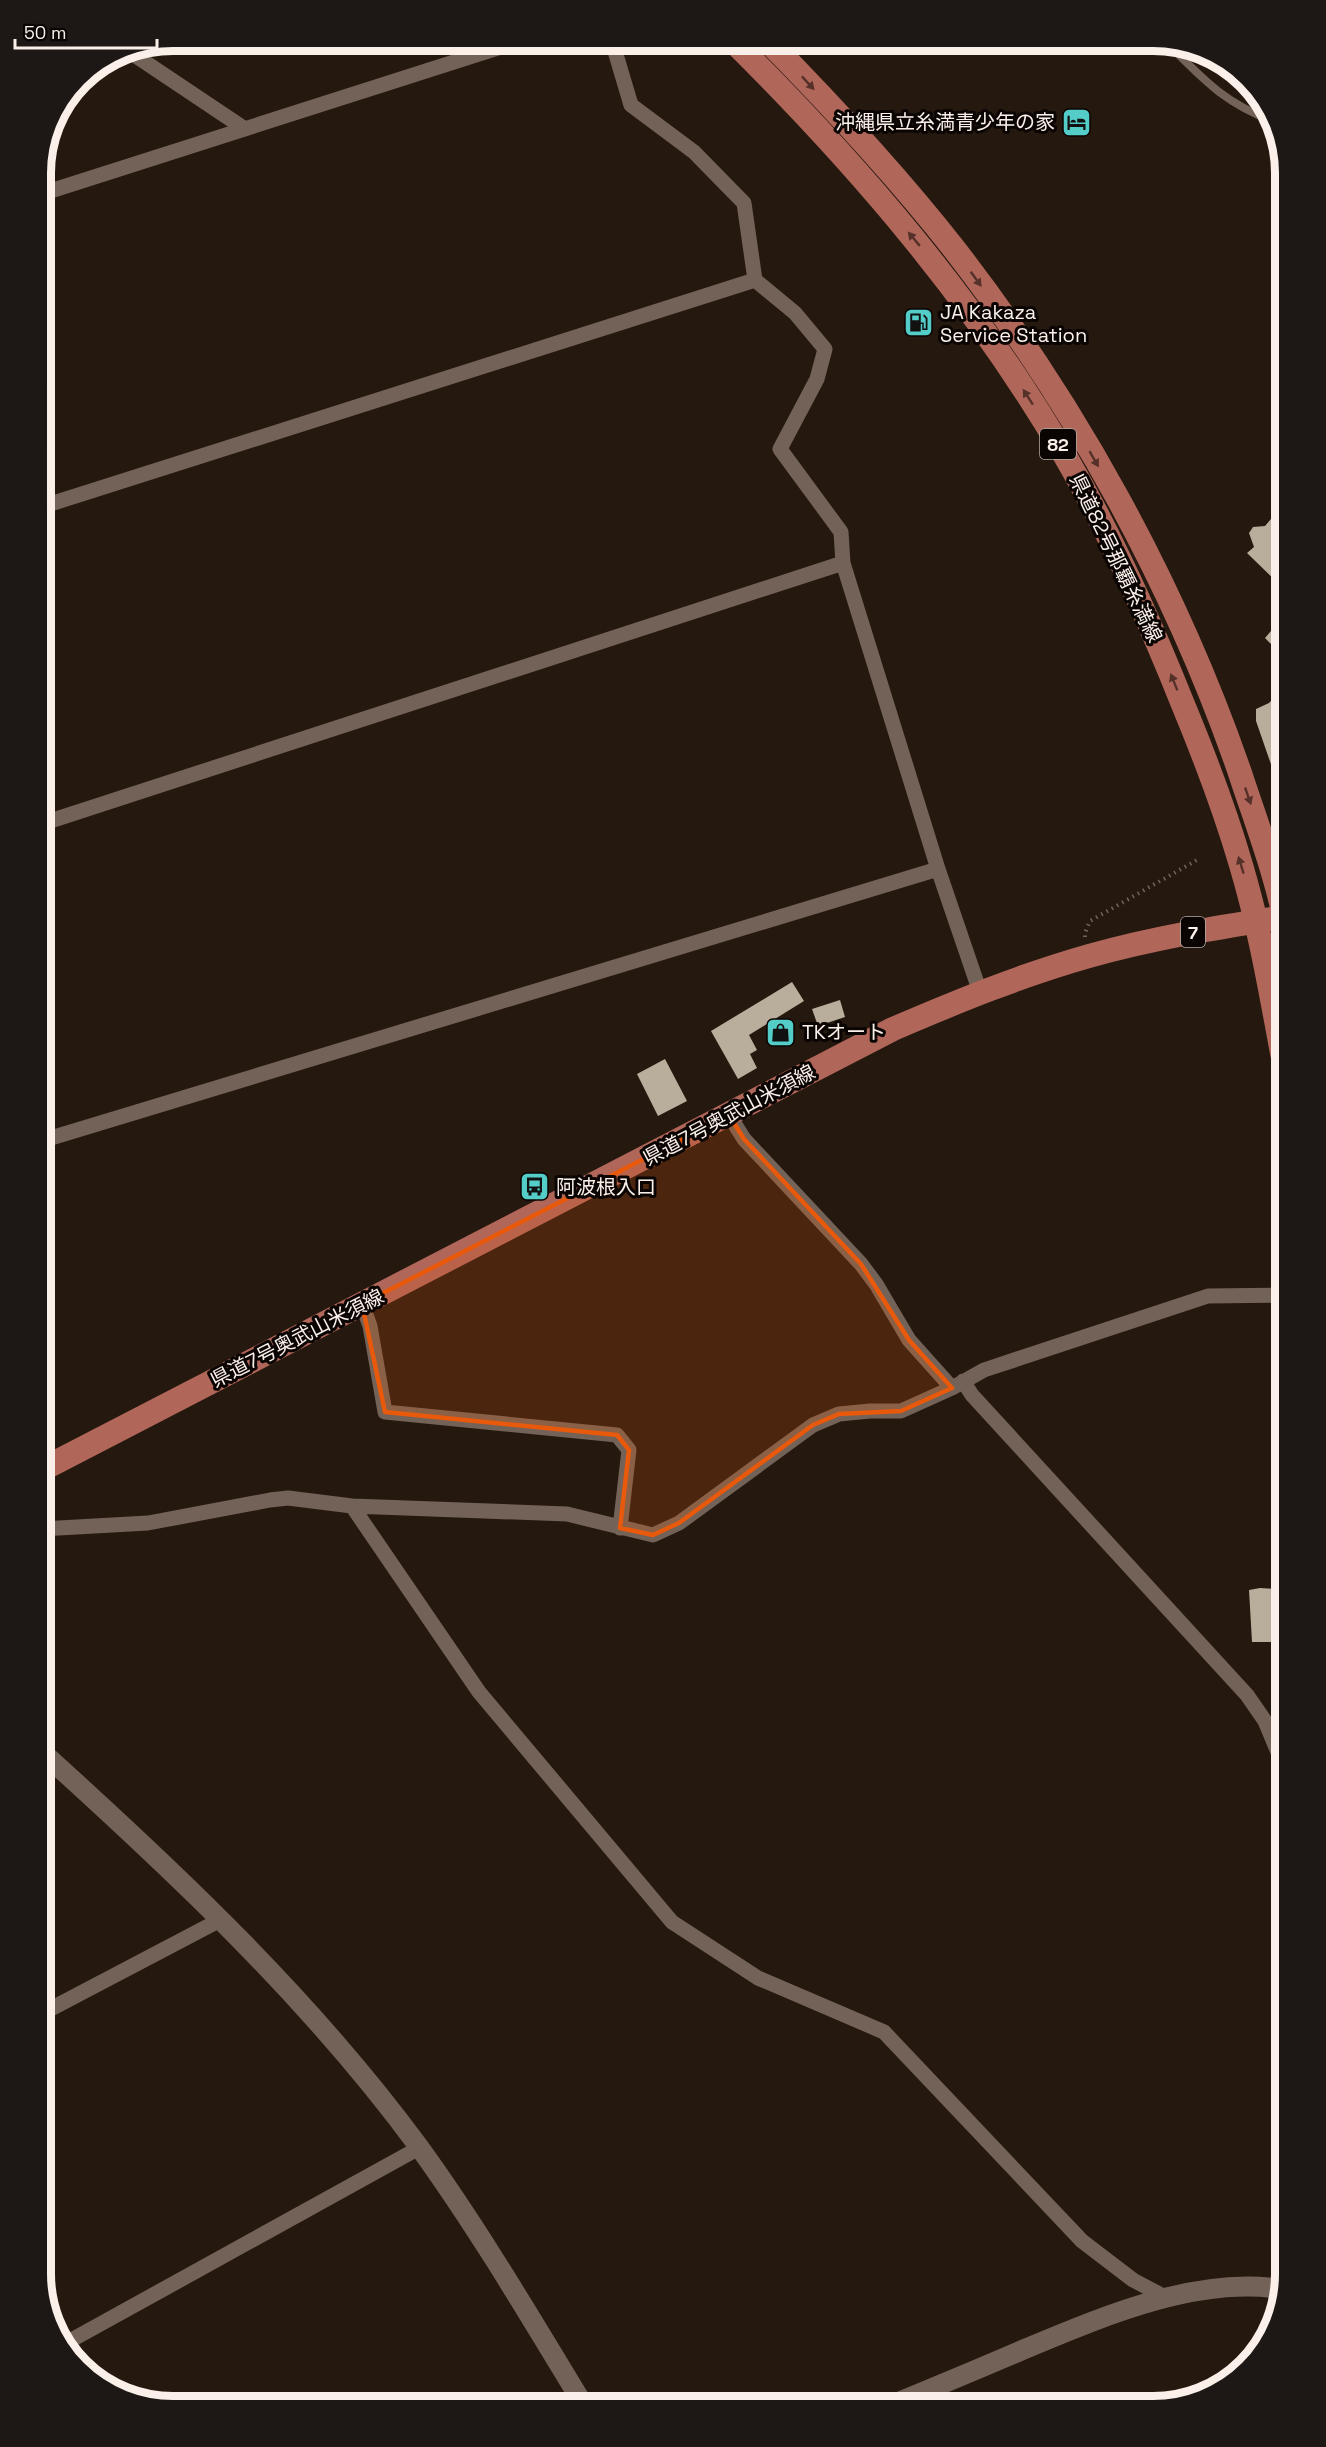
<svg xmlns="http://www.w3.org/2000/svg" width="1326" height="2447" viewBox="0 0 1326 2447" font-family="'Space Grotesk','Noto Sans JP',sans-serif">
  <rect width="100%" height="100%" fill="#25180e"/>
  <path fill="#b8ae9b" d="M1276 513 1286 522V591L1247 553 1254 547 1249 533 1253 527 1265 526Z
    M1286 613V659L1265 638Z
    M1286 685V799H1283L1256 721V709L1269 703Z
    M792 982 804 1001 749 1035 757 1050 750 1054 757 1068 738 1079 711 1031Z
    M840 1000 845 1017 818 1026 812 1009Z
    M665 1059 687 1101 658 1116 637 1074Z
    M1260 1588 1278 1589 1280 1642H1252L1249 1590Z"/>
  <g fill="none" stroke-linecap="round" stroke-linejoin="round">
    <path stroke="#70645b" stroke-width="4" stroke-dasharray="1.5 4.5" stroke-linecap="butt" d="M1085 937V933L1090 921 1197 860"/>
    <path stroke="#736257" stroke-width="8" d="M1167 43C1204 80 1224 103 1275 122"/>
    <path stroke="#736257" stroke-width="15" d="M612 41 631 105 694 152 744 203 755 280 795 313 825 349 817 379 780 449 841 532 843 563 938 869 980 992
      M127 50 245 129
      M41 194 520 41
      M41 507 755 280
      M41 824 843 563
      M729 1115 744 1139 861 1264 876 1284 909 1340 952 1388
      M41 1141 938 869
      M362 1304 370 1326 385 1412 617 1435 629 1450 620 1528
      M963 1381 972 1395 1247 1695 1265 1721 1285 1769
      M352 1506 479 1692 672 1922 758 1978 884 2032 1082 2241 1133 2280 1165 2297
      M41 1529 148 1523 270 1500 288 1498 352 1506 567 1514 653 1535 679 1523 813 1425 839 1414 870 1411H901L952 1388 984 1370 1208 1296 1285 1295
      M41 2014 220 1920
      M66 2343 419 2148"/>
    <path stroke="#736257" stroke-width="20" d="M41 1751C176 1873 311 2000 419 2147 477 2227 529 2315 580 2399L589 2406
      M889 2406C935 2387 981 2368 1027 2348 1104 2316 1197 2276 1281 2289"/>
    <path stroke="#b1665a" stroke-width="24" d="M733 41C858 165 975 301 1064 454 1110 533 1148 617 1182 702 1204 755 1225 810 1241 865 1261 932 1272 1000 1285 1069
      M768 41C833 107 897 176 955 250 1076 406 1175 585 1240 773 1256 822 1275 871 1285 921
      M41 1470 893 1029C958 1001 1022 975 1089 956 1153 938 1219 927 1285 917"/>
  </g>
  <defs><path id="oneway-solid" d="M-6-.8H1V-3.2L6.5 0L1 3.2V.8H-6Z" transform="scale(1.5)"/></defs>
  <g fill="#55312a">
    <use href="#oneway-solid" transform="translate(808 83) rotate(47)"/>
    <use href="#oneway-solid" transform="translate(914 239) rotate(-130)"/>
    <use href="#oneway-solid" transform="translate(976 279) rotate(54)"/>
    <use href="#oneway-solid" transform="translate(1028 397) rotate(-123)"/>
    <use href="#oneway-solid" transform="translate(1094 459) rotate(60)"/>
    <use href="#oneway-solid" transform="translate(1174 682) rotate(-112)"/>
    <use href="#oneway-solid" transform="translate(1248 796) rotate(71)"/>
    <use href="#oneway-solid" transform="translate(1241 865) rotate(-107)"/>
  </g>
  <path fill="#e8590c" fill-opacity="0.2" stroke="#e8590c" stroke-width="4.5" stroke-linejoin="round" d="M729 1115 744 1139 861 1264 909 1340 952 1388 901 1411 839 1414 813 1425 679 1523 653 1535 620 1528 629 1450 617 1435 385 1412 362 1304Z"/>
  <defs>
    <symbol id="hotel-square" viewBox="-11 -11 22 22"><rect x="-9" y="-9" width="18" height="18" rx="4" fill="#54cdc8" stroke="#0a0503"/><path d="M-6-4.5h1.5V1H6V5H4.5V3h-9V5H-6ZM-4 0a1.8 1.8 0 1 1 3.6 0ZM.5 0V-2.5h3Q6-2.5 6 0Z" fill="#111"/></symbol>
    <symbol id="fuel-square" viewBox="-11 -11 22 22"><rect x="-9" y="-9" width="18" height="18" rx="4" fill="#54cdc8" stroke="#0a0503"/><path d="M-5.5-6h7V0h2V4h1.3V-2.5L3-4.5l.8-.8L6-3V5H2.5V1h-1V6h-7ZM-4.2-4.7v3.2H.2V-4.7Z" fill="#111"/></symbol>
    <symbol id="shop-square" viewBox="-11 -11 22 22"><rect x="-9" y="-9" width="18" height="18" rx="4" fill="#54cdc8" stroke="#0a0503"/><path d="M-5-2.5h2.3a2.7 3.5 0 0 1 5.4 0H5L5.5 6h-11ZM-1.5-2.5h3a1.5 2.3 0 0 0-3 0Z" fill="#111"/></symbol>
    <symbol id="bus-square" viewBox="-11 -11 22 22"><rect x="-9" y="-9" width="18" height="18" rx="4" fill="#54cdc8" stroke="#0a0503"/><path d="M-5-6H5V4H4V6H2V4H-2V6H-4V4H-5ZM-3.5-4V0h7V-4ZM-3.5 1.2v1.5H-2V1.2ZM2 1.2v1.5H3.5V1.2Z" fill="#111"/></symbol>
  </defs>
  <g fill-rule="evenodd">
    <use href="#hotel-square" x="1060" y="106" width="33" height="33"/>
    <use href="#fuel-square" x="902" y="306" width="33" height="33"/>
    <use href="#shop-square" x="764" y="1016" width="33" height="33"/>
    <use href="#bus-square" x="518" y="1170" width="33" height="33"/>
  </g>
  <g text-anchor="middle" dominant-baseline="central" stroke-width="6" stroke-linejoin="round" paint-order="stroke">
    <g fill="#0a0503" stroke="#b2aaa4" stroke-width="1.5">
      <rect x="1040" y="429" width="36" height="30" rx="4.5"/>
      <rect x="1181" y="917" width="24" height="30" rx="4.5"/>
    </g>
    <g font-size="18" font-weight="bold" fill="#faf0e9">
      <text x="1058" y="444">82</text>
      <text x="1193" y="932">7</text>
    </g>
    <g font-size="20" fill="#faf0e9" stroke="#0a0503" text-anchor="start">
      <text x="1055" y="122" text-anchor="end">沖縄県立糸満青少年の家</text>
      <text x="940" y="312">JA Kakaza<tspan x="940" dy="23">Service Station</tspan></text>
      <text x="802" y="1032">TKオート</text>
      <text x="556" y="1187">阿波根入口</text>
    </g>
    <g font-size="20" fill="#faf0e9" stroke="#0a0503">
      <text transform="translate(1116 558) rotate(64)">県道82号那覇糸満線</text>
      <text transform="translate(729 1115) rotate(-28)">県道7号奥武山米須線</text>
      <text transform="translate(297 1338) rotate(-27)">県道7号奥武山米須線</text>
    </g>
  </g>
  <path d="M0 0H1326V2447H0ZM173 51H1153A122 122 0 0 1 1275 173V2274A122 122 0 0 1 1153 2396H173A122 122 0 0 1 51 2274V173A122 122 0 0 1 173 51Z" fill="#1d1815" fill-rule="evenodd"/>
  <path fill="none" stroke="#faf0e9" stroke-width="8" d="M173 51H1153A122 122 0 0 1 1275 173V2274A122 122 0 0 1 1153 2396H173A122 122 0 0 1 51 2274V173A122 122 0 0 1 173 51Z"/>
  <path d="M15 39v9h142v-9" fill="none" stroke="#faf0e9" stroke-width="3"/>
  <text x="24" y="39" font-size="18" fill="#faf0e9" stroke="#0a0503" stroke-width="4.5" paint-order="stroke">50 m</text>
</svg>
